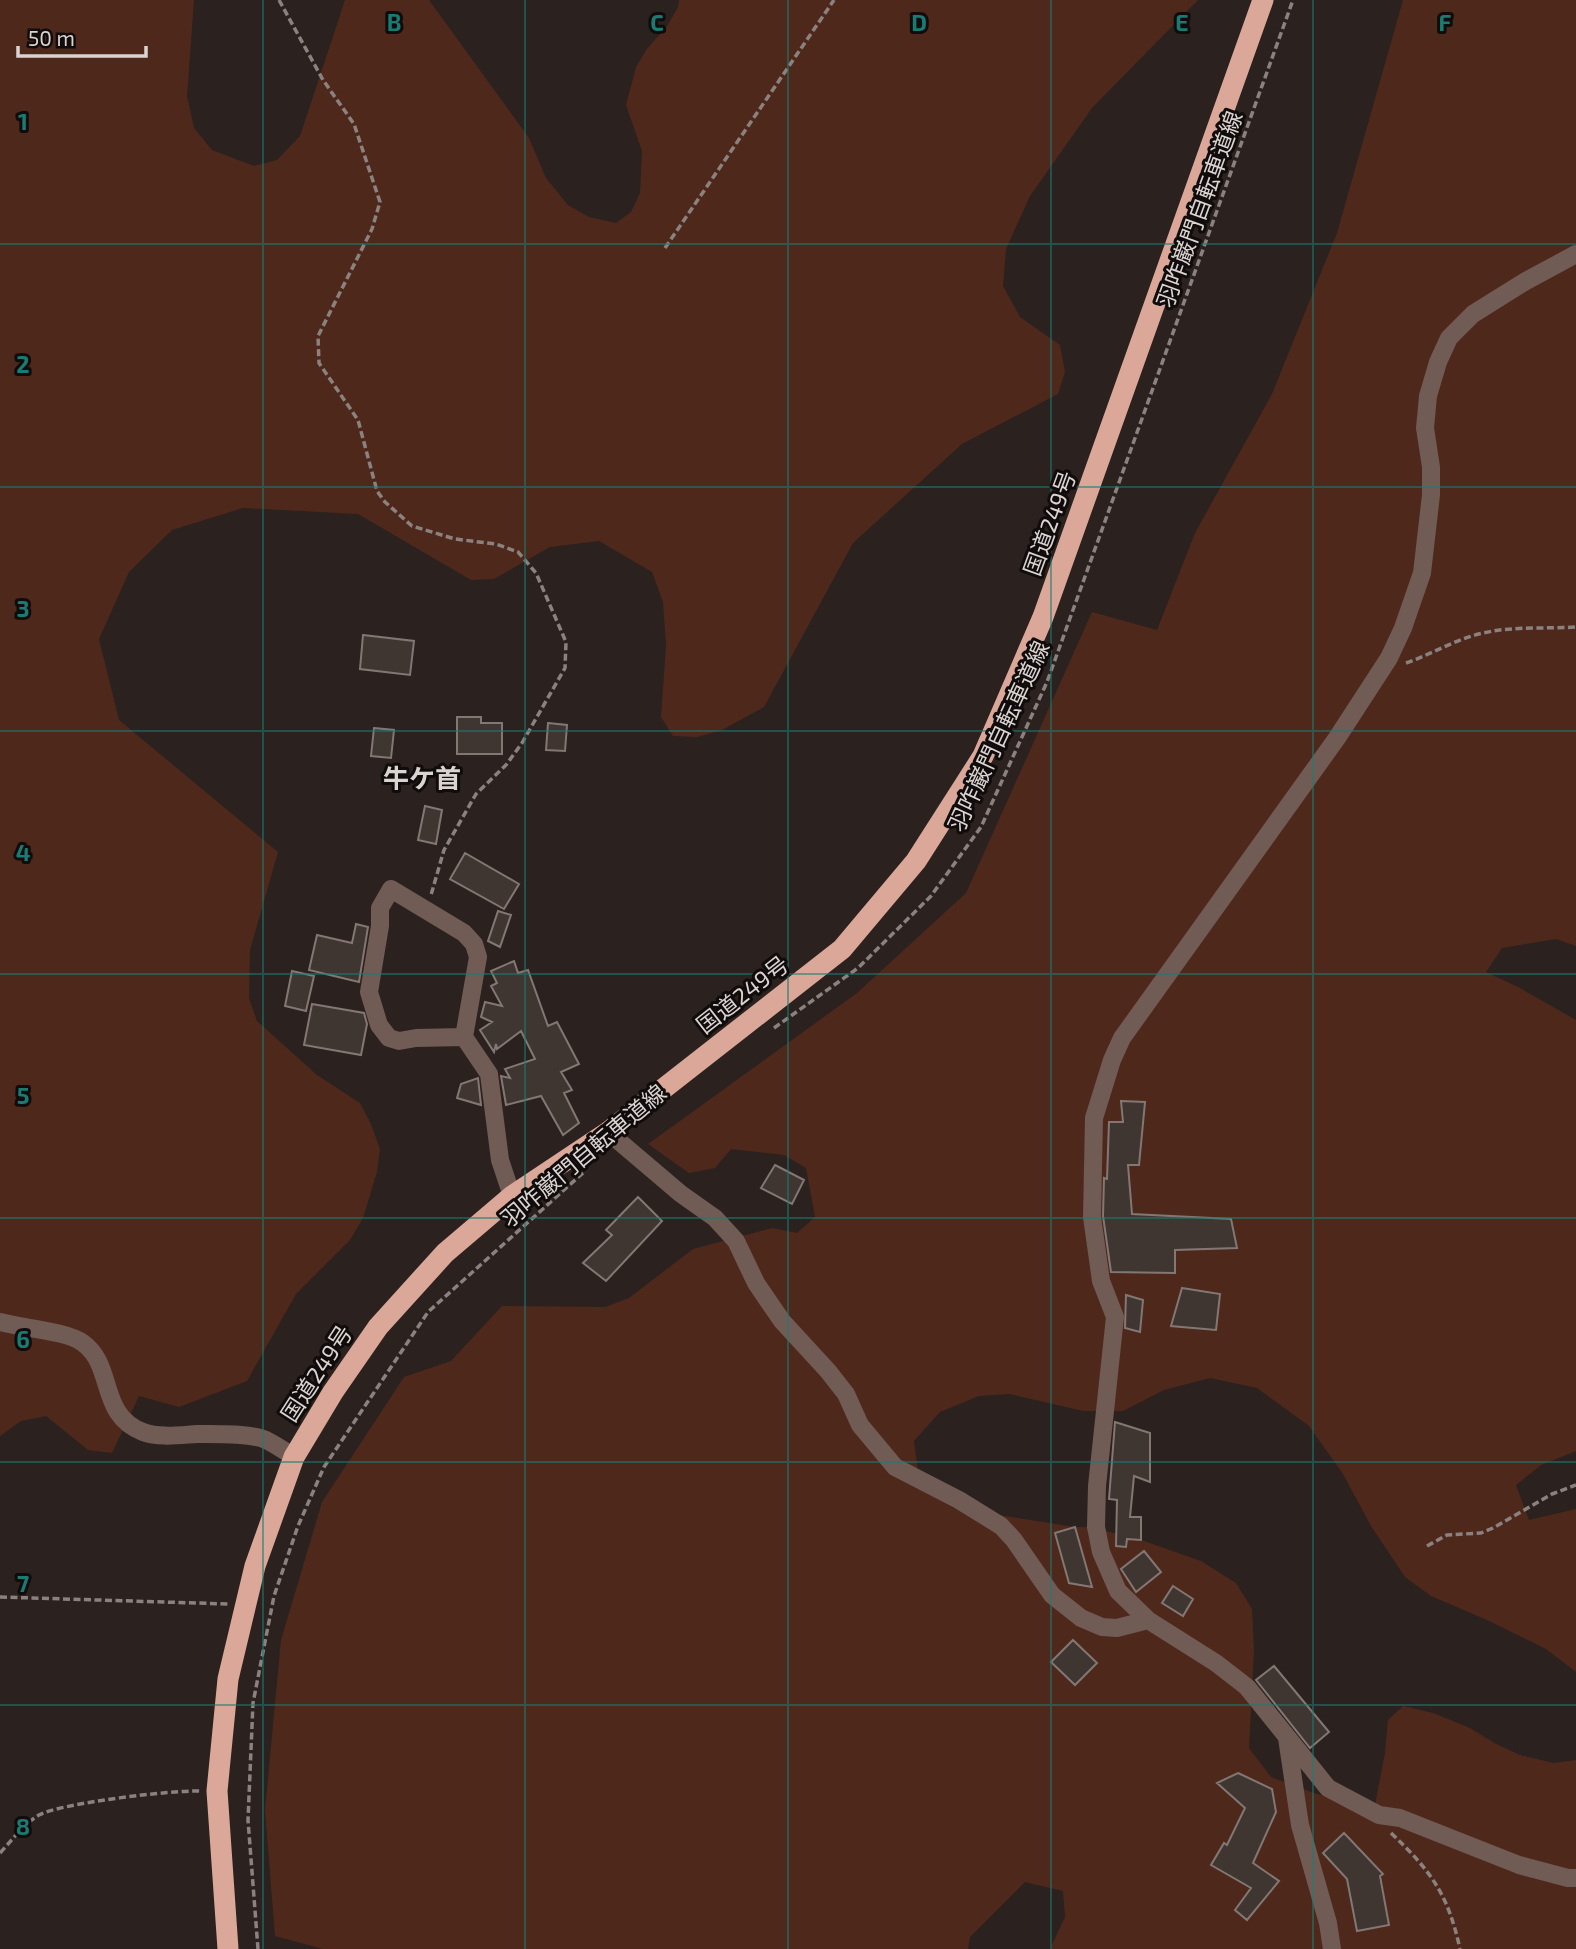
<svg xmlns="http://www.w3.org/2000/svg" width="1576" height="1949" viewBox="0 0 1576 1949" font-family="'Exo 2','Noto Sans JP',sans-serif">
  <rect width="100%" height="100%" fill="#2b211e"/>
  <path fill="#4f281c" d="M0 0H194L187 96 194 128 212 150 254 166 277 160 300 136 345 0H429L529 138 546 178 568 205 589 217 616 223 631 212 640 193 642 151 626 105 636 67 646 50 667 26 678 7 679 0H1198L1092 108 1030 196 1006 249 1003 286 1020 317 1060 345 1065 372 1058 394 962 444 853 543 764 707 722 730 697 737 673 736 661 717 666 646 663 602 652 572 599 541 550 547 494 579 471 580 358 514 243 508 172 530 129 572 99 639 119 720 278 852 250 950 249 998 257 1021 317 1075 360 1103 371 1124 380 1149 377 1172 363 1218 350 1240 296 1294 247 1381 179 1407 139 1396 112 1453 88 1450 46 1416 21 1421 0 1436Z
    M1403 0H1576V946L1556 939 1502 948 1486 972 1518 987 1576 1020V1451L1541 1465 1516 1485 1529 1520 1576 1509V1672L1546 1649 1487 1620 1431 1596 1405 1577 1371 1526 1343 1474 1309 1426 1257 1388 1210 1378 1164 1390 1123 1411H1083L1009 1394 979 1396 940 1412 914 1441 920 1487 966 1510 1075 1527H1090L1141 1540 1201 1561 1236 1583 1252 1609 1254 1650 1249 1748 1271 1777 1314 1793 1374 1810 1385 1753 1388 1720 1403 1706 1433 1713 1470 1728 1496 1744 1520 1755 1554 1763 1576 1760V1949H1050L1065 1917 1063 1891 1025 1882 970 1937 968 1949H323L275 1936 265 1810 281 1640 322 1502 404 1377 451 1361 502 1306 605 1307 629 1298 693 1249 772 1228 797 1233 815 1217 806 1168 784 1155 731 1149 715 1168 689 1173 648 1144 857 993 966 893 1092 612 1157 630 1195 533 1272 394 1337 233Z"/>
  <path fill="#3f3531" stroke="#837773" stroke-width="2" d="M363 635 414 641 410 675 360 669Z
    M457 717H481V723H502V754H457Z
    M548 723 567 725 565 751 546 750Z
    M374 728 394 730 391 758 371 756Z
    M425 806 442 810 436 844 418 840Z
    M465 853 519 884 504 909 450 879Z
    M498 911 511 915 500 947 488 941Z
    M356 924 368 927 359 982 309 970 317 935 352 943Z
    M514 961 518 973 528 970 548 1026 557 1022 579 1064 561 1072 572 1090 564 1093 579 1123 563 1135 541 1096 506 1105 501 1076 510 1078 505 1069 535 1059 521 1031 497 1049 496 1044 494 1052 480 1030 492 1022 481 1017 485 1002 502 1006 491 986 497 983 491 971Z
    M292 971 314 976 306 1011 285 1006Z
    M312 1004 364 1013 367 1024 361 1055 304 1045Z
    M478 1078 481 1105 457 1098 461 1084Z
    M1121 1101 1145 1102 1139 1165H1128L1132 1214 1231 1219 1237 1248 1175 1250V1273L1111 1272 1103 1216 1104 1178 1107 1179 1109 1122H1123Z
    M775 1165 804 1180 792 1204 761 1188Z
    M638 1197 662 1221 606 1281 583 1263 612 1235 606 1230Z
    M1182 1288 1220 1294 1216 1330 1171 1326Z
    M1126 1295 1143 1300 1140 1332 1125 1328Z
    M1115 1422 1150 1433V1482L1134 1476 1130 1517H1141V1540L1127 1539 1126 1547 1116 1546 1117 1500 1109 1499Z
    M1075 1527 1092 1587 1069 1583 1055 1533Z
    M1144 1551 1161 1572 1136 1592 1121 1569Z
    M1173 1586 1193 1599 1183 1616 1162 1603Z
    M1073 1640 1097 1663 1075 1685 1051 1662Z
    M1274 1666 1329 1732 1310 1748 1256 1680Z
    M1238 1773 1272 1789 1276 1812 1253 1863 1279 1881 1247 1920 1235 1910 1251 1888 1211 1865 1224 1843 1227 1845 1245 1808 1217 1783Z
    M1344 1833 1383 1874 1380 1876 1389 1925 1357 1931 1347 1879 1323 1853Z"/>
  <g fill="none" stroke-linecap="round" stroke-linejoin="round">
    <path stroke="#8b8280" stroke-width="3.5" stroke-dasharray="7 3.5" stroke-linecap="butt" d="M279 0 323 80 354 124 380 202 372 229 318 336 319 363 358 420 377 491 385 502 412 526 455 539 496 544 518 552 536 573 566 642 565 668 522 743 506 765 476 794 444 850 431 895
      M665 248 834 0
      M1406 663C1432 654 1456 639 1483 633 1513 626 1545 629 1576 627
      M774 1028 858 968 931 896 981 827 1047 682 1293 0
      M1427 1546 1447 1535 1481 1533 1493 1528 1552 1494 1576 1485
      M0 1597 229 1604
      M1391 1833C1431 1871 1448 1894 1460 1949
      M0 1853C13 1839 23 1825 39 1815 61 1803 173 1790 200 1791
      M258 1949 248 1820 253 1703 274 1596 298 1526 324 1467 428 1312 584 1172"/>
    <path stroke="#705b55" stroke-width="18" d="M1576 254 1526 281 1473 314 1449 338 1438 362 1428 396 1425 428 1431 467V495L1422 573 1403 628 1389 658 1337 738 1122 1038 1112 1060 1094 1118 1092 1217 1101 1281 1115 1317 1097 1486 1096 1527 1101 1552 1118 1591 1148 1620 1216 1663 1247 1687 1328 1788 1379 1815 1400 1818 1519 1865 1568 1878H1576
      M464 1037 416 1038 399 1041 389 1038 379 1025 369 992 380 926V908L391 889 464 933 474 944 478 957 464 1037 489 1074 500 1160 512 1196
      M608 1132 681 1194 715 1218 736 1241 756 1283 782 1321 828 1371 846 1394 860 1425 895 1467 959 1500 1001 1526 1014 1540 1052 1595 1081 1618 1102 1627 1117 1628 1148 1620
      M0 1322C21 1328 68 1331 83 1343 115 1366 98 1415 143 1432 159 1438 180 1435 197 1434 214 1434 250 1433 266 1440 276 1445 285 1451 294 1457
      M1287 1738 1300 1825 1328 1923 1332 1949"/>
    <path stroke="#daa798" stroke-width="21" d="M228 1949 217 1791 228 1679 255 1566 294 1457 333 1392 378 1327 445 1253 512 1196 608 1132 842 949 916 861 983 756 1043 617 1263 0"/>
  </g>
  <path fill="none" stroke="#197b73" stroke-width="2" stroke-opacity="0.55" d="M263 0V1949M525 0V1949M788 0V1949M1051 0V1949M1313 0V1949M0 244H1576M0 487H1576M0 731H1576M0 974H1576M0 1218H1576M0 1462H1576M0 1705H1576"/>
  <g text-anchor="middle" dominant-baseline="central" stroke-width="6" stroke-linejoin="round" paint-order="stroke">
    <g font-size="23" fill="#dad3d1" stroke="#100c0b">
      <text transform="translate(1199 209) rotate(-70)">羽咋巌門自転車道線</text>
      <text transform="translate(1049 523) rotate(-70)">国道249号</text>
      <text transform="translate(998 736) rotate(-65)">羽咋巌門自転車道線</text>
      <text transform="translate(742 994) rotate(-38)">国道249号</text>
      <text transform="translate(583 1155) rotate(-40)">羽咋巌門自転車道線</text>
      <text transform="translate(316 1373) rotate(-57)">国道249号</text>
    </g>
    <g font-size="26" font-weight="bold" fill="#dad3d1" stroke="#100c0b">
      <text x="422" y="777">牛ケ首</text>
    </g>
  </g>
  <g font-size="23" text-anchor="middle" font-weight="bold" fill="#197b73" stroke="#100c0b" stroke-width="6" stroke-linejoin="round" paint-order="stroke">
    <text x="394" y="31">B</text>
    <text x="657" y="31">C</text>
    <text x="919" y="31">D</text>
    <text x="1182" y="31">E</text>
    <text x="1445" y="31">F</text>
    <text x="23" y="130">1</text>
    <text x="23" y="373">2</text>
    <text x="23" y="617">3</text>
    <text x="23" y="861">4</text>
    <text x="23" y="1104">5</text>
    <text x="23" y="1348">6</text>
    <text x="23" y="1592">7</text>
    <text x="23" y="1835">8</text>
  </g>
  <path d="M18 46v10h128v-10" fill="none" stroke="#dad3d1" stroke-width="3.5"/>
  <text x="28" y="46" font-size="21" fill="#dad3d1" stroke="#100c0b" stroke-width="5" paint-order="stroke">50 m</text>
</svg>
